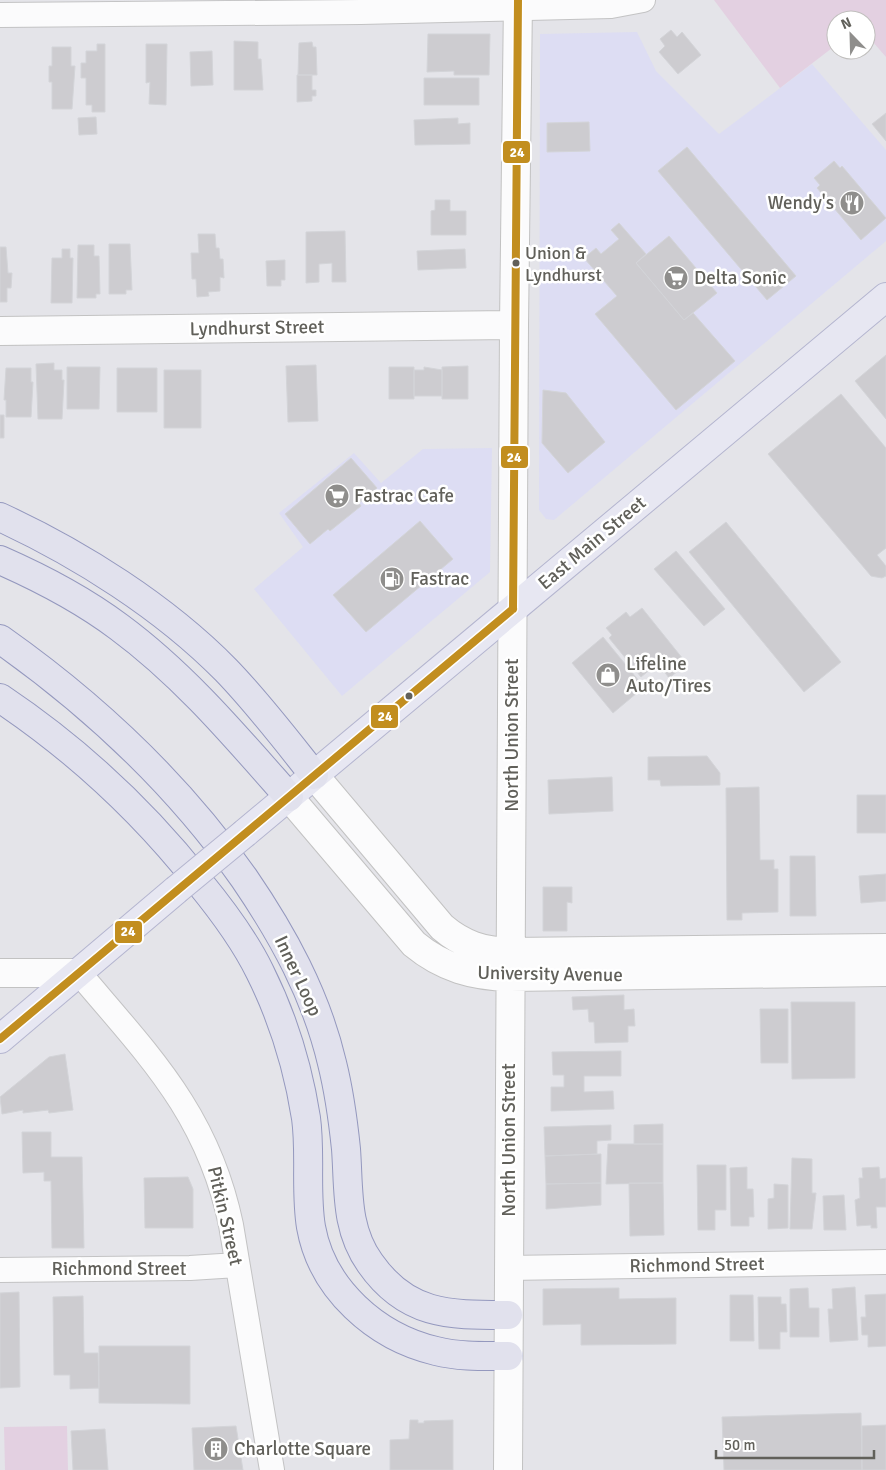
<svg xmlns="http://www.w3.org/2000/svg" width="886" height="1470" viewBox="0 0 886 1470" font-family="Signika,sans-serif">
  <rect width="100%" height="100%" fill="#e4e4e9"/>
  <path fill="#ddddf3" d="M637 32 656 71 719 134 812 64 886 150V241L554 520 546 519 539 510 540 34Z
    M492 448 490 572 342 696 254 589 303 547 279 513 354 453 381 483 423 449Z"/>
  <path fill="#e3d0e1" d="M714 0H886V57L866 34V20H836V45L780 88Z
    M67 1426 68 1470H5L4 1427Z"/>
  <path fill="#cdccd0" stroke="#d3d4d8" d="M671 30 677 37 682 32 701 55 678 74 659 52 665 46 660 39Z
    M428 34H490L489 75H454V71L427 72Z
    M234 41 258 42V59H261L263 90H234Z
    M312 42 313 47H316L317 75H298L299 43Z
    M97 44H105V112H92V105H86V78H81V63H86V51H97Z
    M146 44H167L166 105 149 104 150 82 146 83Z
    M52 47H71V66H75L72 109H52V82H49V66H52Z
    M212 51 213 85 191 86 190 52Z
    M297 75H312V90H316V96H312V101L297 102Z
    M424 78H479V105H424Z
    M886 113V141L872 124Z
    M96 117 97 134 79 135 78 118Z
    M458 118V124L470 123V144L415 145 414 120Z
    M589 122 590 151 547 152V123Z
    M687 147 796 276 767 300 658 171Z
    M834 161 840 168 842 166 886 218 861 240 817 188 820 185 814 178Z
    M435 200H450V211H466V235H431V211L435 210Z
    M619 223 646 254 636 263 684 320 693 313 735 361 676 410 595 314 617 296 584 258 596 248 601 254 619 239 611 230Z
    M345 231 346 282H332V263L319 264V282L306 283V232Z
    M198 234H215L216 248H219L220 259H223L224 278 220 277V291L208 292 209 296 197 297 196 279H192L191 253H199Z
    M669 236 717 293 684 320 636 263Z
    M109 244H130L132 290H126V294H109Z
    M78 245H94V256H99L100 294H96V298H77Z
    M0 247H6L8 273H12L11 288H7V302H0Z
    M62 249H70V258H73L72 303H51L52 258H62Z
    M465 249 466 268 418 270 417 251Z
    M285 260V280H281V286H267L266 261Z
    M886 355V419L855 381Z
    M54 363V370H62V380H64L62 419H38L36 364Z
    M316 365 318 421 288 422 286 366Z
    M468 366V399H442V367Z
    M67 367H100L99 409H67Z
    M389 367H414V399H389Z
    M424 367 442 370V396H414V370H424Z
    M6 368H31V382H33L31 417H6V400H4Z
    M117 368H157V412H117Z
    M164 370H201V428H164Z
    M543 390 566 393 605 442 568 473 542 443Z
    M841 394 886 448V548L877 555 886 566V576L882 578 871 576 768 454Z
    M0 415H4V438H0Z
    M351 458 377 488 359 503 361 506 330 531 328 529 310 544 285 514Z
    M420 521 453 559 366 632 333 595Z
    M726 522 841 662 804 692 689 552Z
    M676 551 725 609 704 626 654 569Z
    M642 608 687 664 669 678 658 663 641 677 609 638 612 635 606 628 626 612 630 617Z
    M603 637 644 687 613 713 572 663Z
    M707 756 720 773V785L661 786 660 780H648V757Z
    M612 777 613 811 549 814 548 780Z
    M759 787 760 860H774V869H778V912L742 913V920H727L726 788Z
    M857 795H886V833H857Z
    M790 856H815L816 916H790Z
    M886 874V901L861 903 859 876Z
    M543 887H572V903L567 902V931H543Z
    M624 995V1010L634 1009 635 1026H628V1042L595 1043 594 1022H589L588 1009 573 1010 572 997Z
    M791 1002H855V1078L792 1079Z
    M760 1009H788V1063H761Z
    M621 1051V1076H584V1092L613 1091 614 1109 551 1111V1087H564V1075H553L552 1052Z
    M65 1054 73 1110 49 1113 48 1110 23 1113V1110L2 1114 0 1097 49 1057Z
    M663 1124V1144H634V1125Z
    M611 1125V1140L597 1141V1154L545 1156 544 1127Z
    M22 1132H51V1157H82L84 1248H52L51 1181H44V1172L23 1173Z
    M608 1144H663V1183L606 1184Z
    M601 1154V1183L546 1184 545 1156Z
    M792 1158 812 1159V1193H816L812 1229H790Z
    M697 1165H726V1210H715V1230H698Z
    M747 1167V1189H753L754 1217H749V1226H731L730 1168Z
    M879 1167 880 1179 886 1178V1207H876L877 1228H871V1225L857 1226 855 1200 860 1198 859 1178H863L862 1168Z
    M188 1177 193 1189V1228H145L144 1178Z
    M601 1183V1205L546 1209V1184Z
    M629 1183H663L664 1235 630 1236Z
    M774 1184 788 1185V1228L768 1229V1199L774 1198Z
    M844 1195 846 1230H824L823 1196Z
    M855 1287 858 1340 830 1342 828 1309H833L832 1289Z
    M619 1288V1299L676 1298V1344L581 1345V1324L543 1325V1289Z
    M808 1288 809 1308H819V1337H790V1289Z
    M19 1292 20 1387 0 1388V1293Z
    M886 1294V1346L868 1347V1335H862L861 1317H866L865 1295Z
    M730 1295H753L754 1341H730Z
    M83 1296 84 1353H98L99 1388 70 1389V1375H54L53 1297Z
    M758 1297H781V1304H786L787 1332H780V1349H759Z
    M99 1346H190V1404L99 1403Z
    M861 1413 862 1470H724L722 1417Z
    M410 1420H418V1423H424V1421L453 1420V1470H390V1440L409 1439Z
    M886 1425V1470H862V1426Z
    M236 1426 243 1470H194L192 1428Z
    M105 1429 108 1470H73L71 1431Z"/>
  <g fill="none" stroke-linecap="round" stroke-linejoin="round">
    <defs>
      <path id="street" d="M0 15 361 12 611 6 643 0
        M79 973C149 1056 208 1114 231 1225L272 1470
        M508 1268 886 1262
        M0 1270 190 1268 237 1265"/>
      <path id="secondary" d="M0 331 514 325
        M314 775 442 927C463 945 483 951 510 952L886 948
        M289 797 414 944C443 968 473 976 510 977L886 972
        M0 973H79
        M508 1470 514 325 518 0"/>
      <path id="primary" d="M245 833 886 297
        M0 1039 176 890"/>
      <path id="highway" d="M0 517C80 554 164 607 226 670 258 703 286 740 314 775
        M0 560C41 578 83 600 119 627 184 675 236 737 289 797
        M0 639C95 706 177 783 244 878 283 935 316 995 332 1063 339 1091 343 1120 346 1149 349 1189 345 1228 370 1263 407 1316 450 1315 508 1315
        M0 698C76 749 142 810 199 882 222 910 244 939 260 972 283 1018 298 1067 306 1118 311 1154 305 1191 311 1227 322 1289 376 1337 436 1351 460 1357 484 1356 508 1356"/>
    </defs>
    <use href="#street" stroke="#c3c3c4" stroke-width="26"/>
    <use href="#secondary" stroke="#c2c2c2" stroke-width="30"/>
    <use href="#primary" stroke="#b4b5cf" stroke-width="30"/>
    <use href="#highway" stroke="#9498be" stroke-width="30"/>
    <use href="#street" stroke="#fbfbfc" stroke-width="24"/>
    <use href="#secondary" stroke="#fbfbfc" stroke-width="28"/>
    <use href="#primary" stroke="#e7e7f2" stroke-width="28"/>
    <use href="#highway" stroke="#e1e1ed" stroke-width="28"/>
    <defs>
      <path id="primary-bridge" d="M176 890 245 833"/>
    </defs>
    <use href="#primary-bridge" stroke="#b4b5cf" stroke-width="30" stroke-linecap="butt"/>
    <use href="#primary-bridge" stroke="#e7e7f2" stroke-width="28"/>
    <defs>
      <path id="bus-1" d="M513 609 518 0
        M0 1039 513 609"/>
    </defs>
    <use href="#bus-1" stroke="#fff" stroke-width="11"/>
    <use href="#bus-1" stroke="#c28e1f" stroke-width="8"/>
  </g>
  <defs>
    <symbol id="restaurant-disc" viewBox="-11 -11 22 22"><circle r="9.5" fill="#8f8e8c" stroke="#fff"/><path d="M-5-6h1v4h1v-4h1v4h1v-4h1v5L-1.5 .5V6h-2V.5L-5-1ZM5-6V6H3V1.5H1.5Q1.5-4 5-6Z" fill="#fff"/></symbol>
    <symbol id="supermarket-disc" viewBox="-11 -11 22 22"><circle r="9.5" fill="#8f8e8c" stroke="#fff"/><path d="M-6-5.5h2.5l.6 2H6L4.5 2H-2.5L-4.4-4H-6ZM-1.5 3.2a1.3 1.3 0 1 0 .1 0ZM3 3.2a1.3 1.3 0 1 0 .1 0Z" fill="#fff"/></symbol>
    <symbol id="fuel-disc" viewBox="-11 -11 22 22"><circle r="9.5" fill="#8f8e8c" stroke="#fff"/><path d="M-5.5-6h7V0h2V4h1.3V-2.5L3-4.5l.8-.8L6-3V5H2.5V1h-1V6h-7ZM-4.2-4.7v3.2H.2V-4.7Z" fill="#fff"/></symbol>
    <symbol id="shop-disc" viewBox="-11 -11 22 22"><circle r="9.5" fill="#8f8e8c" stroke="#fff"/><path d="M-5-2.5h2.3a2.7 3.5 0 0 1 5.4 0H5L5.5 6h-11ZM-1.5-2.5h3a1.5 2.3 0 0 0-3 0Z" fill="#fff"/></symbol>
    <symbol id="building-disc" viewBox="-11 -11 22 22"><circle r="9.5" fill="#8f8e8c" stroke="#fff"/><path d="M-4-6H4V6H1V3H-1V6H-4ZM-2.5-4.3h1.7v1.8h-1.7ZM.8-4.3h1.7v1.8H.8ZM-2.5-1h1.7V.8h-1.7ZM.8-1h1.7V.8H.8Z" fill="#fff"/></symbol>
  </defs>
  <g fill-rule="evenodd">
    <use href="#restaurant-disc" x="838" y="189" width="28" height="28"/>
    <use href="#supermarket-disc" x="662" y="264" width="28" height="28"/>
    <use href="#supermarket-disc" x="323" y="482" width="28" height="28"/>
    <use href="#fuel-disc" x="378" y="565" width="28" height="28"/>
    <use href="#shop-disc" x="594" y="661" width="28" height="28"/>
    <use href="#building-disc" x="202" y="1435" width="28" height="28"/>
  </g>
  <g fill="#61605a" stroke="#fff" stroke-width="2">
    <circle cx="516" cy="263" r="4.5"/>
    <circle cx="409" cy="696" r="4.5"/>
  </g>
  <g text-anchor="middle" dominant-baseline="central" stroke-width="5" stroke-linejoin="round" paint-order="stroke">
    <g font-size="18" fill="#61605a" stroke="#fff" text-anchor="start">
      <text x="525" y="253">Union &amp;<tspan x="525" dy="22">Lyndhurst</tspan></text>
    </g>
    <g font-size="19" fill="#61605a" stroke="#fff" text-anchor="start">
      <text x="834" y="203" text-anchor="end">Wendy's</text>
      <text x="694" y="278">Delta Sonic</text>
      <text x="354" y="496">Fastrac Cafe</text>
      <text x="410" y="579">Fastrac</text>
      <text x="626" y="664">Lifeline<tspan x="626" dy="22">Auto/Tires</tspan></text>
      <text x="234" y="1449">Charlotte Square</text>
    </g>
    <g font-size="19" fill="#61605a" stroke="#fff">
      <text transform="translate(257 328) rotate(-1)">Lyndhurst Street</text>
      <text transform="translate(592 543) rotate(-40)">East Main Street</text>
      <text transform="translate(512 735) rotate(-90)">North Union Street</text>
      <text transform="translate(550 974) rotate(1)">University Avenue</text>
      <text transform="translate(298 976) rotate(65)">Inner Loop</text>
      <text transform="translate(509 1140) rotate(-90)">North Union Street</text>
      <text transform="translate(225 1216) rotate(77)">Pitkin Street</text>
      <text transform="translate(697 1265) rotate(-1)">Richmond Street</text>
      <text x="119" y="1269">Richmond Street</text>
    </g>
  </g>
  <g stroke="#fff" stroke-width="2">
    <rect x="502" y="140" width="29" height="24" rx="5" fill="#c28e1f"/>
    <rect x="500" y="445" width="29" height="24" rx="5" fill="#c28e1f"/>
    <rect x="370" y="704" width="29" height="25" rx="5" fill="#c28e1f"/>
    <rect x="114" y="920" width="29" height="24" rx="5" fill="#c28e1f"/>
  </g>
  <g font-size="14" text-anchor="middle" font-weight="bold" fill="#fff">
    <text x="517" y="157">24</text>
    <text x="514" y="462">24</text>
    <text x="385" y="721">24</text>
    <text x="128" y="936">24</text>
  </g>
  <g transform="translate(851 35) rotate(337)"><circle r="24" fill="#ffffff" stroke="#c0bfbd"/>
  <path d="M0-4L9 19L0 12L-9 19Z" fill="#8f8e8c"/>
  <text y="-8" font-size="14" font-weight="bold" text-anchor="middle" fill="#61605a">N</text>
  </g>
  <path d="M716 1450v8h158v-8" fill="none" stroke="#61605a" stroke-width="2.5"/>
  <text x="724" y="1450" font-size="15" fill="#61605a" stroke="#ffffff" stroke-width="4" paint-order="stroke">50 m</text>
</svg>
